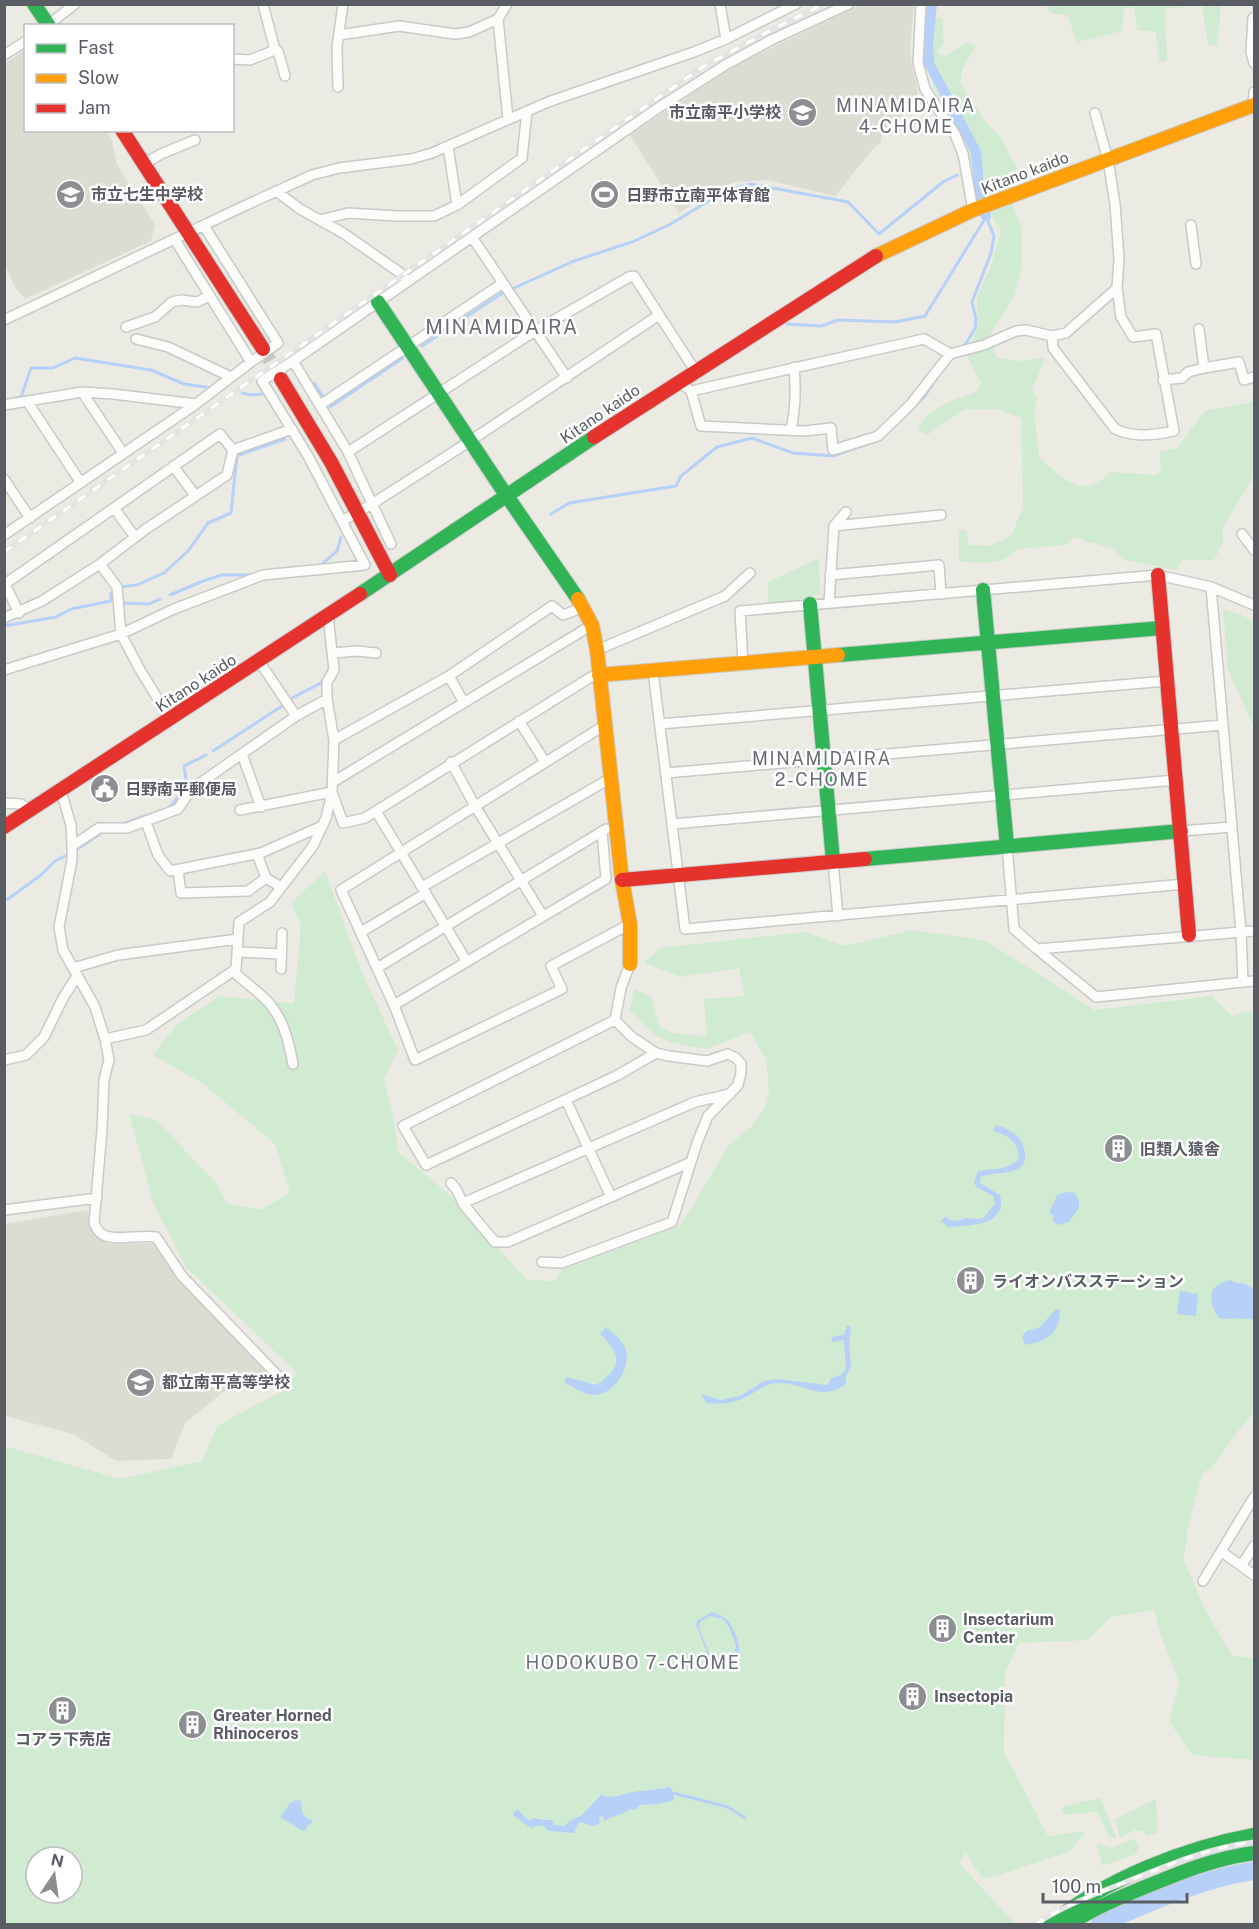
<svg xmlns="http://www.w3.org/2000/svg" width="1259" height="1929" viewBox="0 0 1259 1929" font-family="'Public Sans','Noto Sans JP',sans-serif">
  <rect width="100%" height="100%" fill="#ebebe4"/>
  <path fill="#dcdcd2" d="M861 5H914L910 48 912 66 917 86 918 103 882 133 881 142 873 149 835 196 767 180 734 182 705 196 679 213 630 135 700 88 744 61Z
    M25 50 26 130 106 131 111 138 117 165 155 224 151 241 25 299 16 289 5 265 4 64Z
    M87 1210 92 1232 109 1244 156 1243 190 1292 277 1381 267 1386 233 1384 185 1423 171 1459 116 1461 73 1434 5 1416 4 1224Z"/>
  <path fill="#d1ead2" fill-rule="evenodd" d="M1046 5H1221L1217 47 1208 45 1202 5 1165 9 1167 61 1159 62 1156 32 1137 30 1134 7 1124 9 1122 31 1077 42 1067 15 1050 13Z
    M942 17 944 42 937 52 944 57 966 43 976 46 963 68 960 83 985 121 1001 138 1017 169 1008 178 1006 187 1022 228V267L1014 297 991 333 996 358 1020 361 1039 358 1045 359 1032 390 1037 398 1034 412 1039 457C1061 477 1083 502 1110 472L1156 475 1161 470 1159 452 1177 448 1205 411 1248 403 1254 400V476L1222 529 1223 542 1214 560H1182L1177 570 1125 560 1114 549 1073 537 1066 545 1016 549C1004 567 978 562 959 562V531L965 529 969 545 990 546 1001 541 1012 534 1023 507 1021 418 998 409H965L927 435 918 430C924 410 957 397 975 393L981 383 968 358 977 321V297L990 268 1001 232 991 213 988 197 975 187 967 148 938 96 926 67 925 21Z
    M819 558 820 595 768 605V582Z
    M1223 609 1254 620V727L1228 670Z
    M325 871 362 973 398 1050 384 1079 394 1118 398 1152 450 1195 527 1280 553 1281 558 1277 561 1270 679 1226 689 1212 729 1145 750 1128 764 1109 769 1090 766 1059 750 1032 707 1049 669 1042 656 1036 630 1010 634 989 651 996 660 1028 672 1033 707 1036 704 999 745 996 739 968 681 977 644 963 660 948 805 932 844 946 913 930 986 941 1095 1010 1212 996 1232 1016 1254 1010V1412L1238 1431 1212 1467 1203 1473 1195 1499 1187 1533 1188 1536 1183 1558 1205 1610 1232 1655 1254 1659V1760L1192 1755 1169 1721 1179 1682 1160 1632 1154 1610 1111 1617 1088 1640 1019 1643 1005 1673 1004 1752 1048 1836 1086 1831 1070 1851 1005 1873 983 1879 965 1852 959 1863 1015 1924H5L4 1446 120 1479 202 1461 217 1426 284 1390 297 1373 186 1267 154 1205 129 1114 156 1120 217 1184 226 1203 260 1210 290 1193 275 1144 202 1083 153 1055 177 1024 220 996 294 1003 301 925 291 903ZM36 1857H72V1893H36Z
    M1100 1798 1117 1839 1109 1837 1098 1813C1086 1809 1074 1818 1063 1813L1062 1808 1065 1806Z
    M1156 1799 1158 1832 1147 1836 1142 1831 1135 1830 1120 1837 1115 1819Z
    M1133 1839 1139 1846 1136 1854 1102 1866 1097 1844 1111 1848Z"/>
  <path fill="#b7d0f7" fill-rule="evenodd" d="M996 1125C1004 1127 1011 1131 1017 1136 1025 1144 1030 1163 1018 1169 1006 1175 993 1172 981 1177L980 1183 1000 1195C1008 1227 968 1225 948 1227L941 1221 946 1216 949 1220 955 1221 967 1218 980 1219 984 1217 995 1204 993 1196 976 1187 974 1182 978 1171C992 1169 1010 1170 1019 1158 1018 1142 1009 1135 993 1131Z
    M1066 1192 1075 1193 1079 1202V1208L1069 1222 1058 1225 1053 1222V1216L1050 1213C1050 1207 1055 1202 1057 1195Z
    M1230 1280 1236 1283H1243L1254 1289V1320C1242 1317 1231 1320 1219 1318 1207 1301 1207 1285 1230 1280Z
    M1180 1291 1198 1294 1196 1316 1177 1314Z
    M1056 1309 1060 1310C1061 1333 1045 1342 1025 1345L1022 1336 1027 1331 1040 1327Z
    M847 1326H850L851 1329 849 1344 851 1366 845 1379 847 1383C822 1403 807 1384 781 1383 766 1382 755 1393 742 1399 731 1404 718 1404 706 1403L701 1394 720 1400 735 1397 742 1395 764 1381 777 1379 828 1385 831 1378 841 1375 846 1369 844 1340 834 1342 831 1340 832 1337 844 1335Z
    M606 1327C611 1332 619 1337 623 1344 635 1361 617 1393 596 1395 585 1396 574 1387 565 1383L566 1377 596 1385C622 1368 623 1355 600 1334Z
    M712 1612C717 1614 722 1616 726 1619 735 1628 741 1646 739 1658L713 1662 709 1658 696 1624 698 1620ZM710 1616 723 1619 730 1629 736 1646 735 1651 731 1654 718 1657 710 1655 699 1628 700 1622Z
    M669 1787 672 1789 674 1798 673 1801 657 1804 640 1805 635 1810 630 1809C622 1815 613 1816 605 1821L602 1816 599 1817 600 1823 594 1826 579 1822 574 1833 548 1831 544 1826 537 1825 532 1828 528 1826 513 1815 515 1811 518 1810 529 1821 534 1818 544 1820H552L554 1825 564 1826 571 1820 581 1816 601 1795C617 1799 620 1794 634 1792 646 1790 657 1790 669 1787Z
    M296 1800 301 1801C302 1812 301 1816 312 1820V1823L308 1825 306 1830 303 1831 280 1817 290 1803Z"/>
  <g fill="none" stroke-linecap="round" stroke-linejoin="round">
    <path stroke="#b7d0f7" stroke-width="3" d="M514 288 574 261 632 242 669 225 727 190 751 184 848 202 879 234 943 182 957 175
      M787 324 821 326 838 320 895 322 925 316 986 217
      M422 346 504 292
      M964 347 975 328 976 319 972 302 991 253 994 236 986 216
      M314 383 322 395
      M242 393 251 395 263 394
      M12 399 21 397 31 368H53L75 358 151 370 184 384 212 388
      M330 407 403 358
      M888 432 925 396 939 374
      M551 514 569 503 676 486 681 476 717 447 752 438 793 453 833 456 881 439
      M320 566 337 551 341 537
      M119 587 137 585 164 573 188 551 208 523 231 513 237 456 285 439
      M170 595 203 581 222 575H251
      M120 603 149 604 160 599
      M4 626 56 617 71 609 111 601V593
      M327 645 330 667 327 673
      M290 699 321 683 324 679
      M213 751 282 706
      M169 808 187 786 184 766 206 755
      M125 823 163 810
      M76 850 100 834
      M4 900 8 899 41 875 55 861 65 856
      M673 1793 728 1807 745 1818"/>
    <path stroke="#b7d0f7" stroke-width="10" d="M932 4 928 45 929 63 976 152 980 196 986 216"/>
    <path stroke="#b7d0f7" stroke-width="18" d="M1100 1924C1145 1904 1206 1877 1254 1871"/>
    <path stroke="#c7c7c4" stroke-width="14" stroke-dasharray="14 7" stroke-linecap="butt" d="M263 349 281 379"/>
    <defs>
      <path id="street" d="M720 4 726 39
        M921 4 918 63 925 89 955 134 963 154 973 210
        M1253 18 1251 52 1254 63
        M498 19 508 119
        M47 26 75 4
        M339 35 399 26 455 34 469 32 498 19 507 4
        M275 50 278 51 285 76
        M4 55 26 41
        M232 59 250 60 275 50 263 4
        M338 87 337 47 343 4
        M1253 106 1254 92
        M448 146 457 205
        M144 164 161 154 195 140
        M276 191 300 209 343 233 399 272 408 281
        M320 220 348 213 397 216H434L457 205 522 158 527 111
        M1191 225 1196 264
        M472 237 567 378
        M175 240 251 362
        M4 320 242 207 312 175 339 168 411 159 432 153 548 102 694 52 726 39 796 4
        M126 327 155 317 172 302 181 300 197 302 209 296
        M1199 329 1204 368
        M1052 336 1053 348 1115 429C1133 438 1155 435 1174 431L1156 334 1133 337 1121 317 1117 288 1119 259 1115 204 1108 160 1095 113
        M136 339 168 347 231 377
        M293 361 658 108 727 64 771 40 849 4
        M1163 380 1182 378 1188 372 1204 368 1239 362 1244 380 1254 377
        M679 382 691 391 701 426 805 431 831 428 833 450 878 436 911 404 950 354 984 345 1016 331 1026 330 1052 336 1066 333 1117 288
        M691 391 924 339 950 354
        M82 392 123 453
        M27 401 81 483
        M4 405 82 392 113 394 196 404
        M320 405 503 283
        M791 429C796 408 796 389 794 367
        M348 452 535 331 629 277 634 276 696 372
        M173 466 195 495
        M4 479 30 518
        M114 508 135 537
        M342 521 372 504 464 445 659 315
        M834 526 846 512
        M1242 534 1254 550
        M4 535 196 404 251 362 278 343 204 226
        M830 575 939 565 941 594
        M1211 587 1241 932 1243 982
        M829 602 834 526 941 515
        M19 613 5 584 220 434 233 450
        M4 618 42 601 100 564
        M597 650 725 596 750 573
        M332 653 357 651 376 653
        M259 661 296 716
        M743 663 740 611 1158 575 1211 587 1254 605
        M4 670 121 634 174 609 263 575 365 565 308 456 262 381 293 361 348 452 391 544
        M653 671 685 929 1185 884
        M449 676 463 701
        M170 719 139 668 121 634 117 587 100 564 146 529 227 475 233 450 292 429
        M519 721 545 762
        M660 724 1167 681
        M605 725 341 890 394 1005 415 1060 562 989 551 966 630 924
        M334 740 449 676 552 606 563 615 584 607
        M242 754 261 807
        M451 762 475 806 543 916
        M666 773 1223 725
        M333 782 592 625
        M61 791 71 825 72 846V860L59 927 63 950 95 1007 105 1039 109 1060 104 1080 102 1130 94 1223C96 1227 98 1232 102 1234 113 1242 141 1234 156 1237L182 1276 279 1377
        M4 803 21 804 30 810
        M240 810 332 792 343 823 365 818 376 811
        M146 822 158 855 170 871 261 853 322 826
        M672 824 1176 780
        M1181 831 1232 827
        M72 846 99 828H127L178 809 188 794 196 786 296 716 327 699
        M1007 846 1014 929 1037 949 1254 931
        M257 854 266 878 281 887
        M833 861 838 916
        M178 870 181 893 248 891 266 878
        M422 887 611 778
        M361 932 426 893
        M1037 949 1096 997 1254 981
        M237 952 281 954
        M467 962 376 811 591 677 599 675
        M73 968 118 955 238 939
        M377 968 606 829
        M281 969 282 933
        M233 971C244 982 258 991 269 1003 284 1020 289 1043 293 1064
        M394 1005 606 879 602 831
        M615 1020 403 1126 426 1165 616 1076 656 1053
        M105 1039 146 1030 236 969 239 922 270 902 313 846 326 818 332 792 334 740 327 699V682L334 670 328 615
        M4 1060 26 1055 44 1037 63 998 77 976
        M566 1100 611 1197
        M451 1183 456 1189 464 1205 495 1242H508L691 1162
        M463 1203 695 1102 730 1094
        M4 1210 97 1198
        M542 1262 562 1263 672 1222 697 1143 708 1116 738 1085 741 1073V1064L736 1058 728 1054 707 1061 669 1056 656 1053 632 1037 615 1020 621 988 630 964
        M1222 1552 1254 1575
        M1241 1566 1254 1546
        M1203 1581 1254 1497"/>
      <path id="fast" d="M34 4 49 26
        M378 302 500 486 578 599
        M983 590 1007 846
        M360 594 594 437
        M810 604 833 861
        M838 655 1162 628
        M865 859 1181 831
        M1051 1924C1105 1879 1185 1848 1254 1835
        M1069 1924C1101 1904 1135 1891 1170 1877 1197 1866 1224 1857 1254 1853"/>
      <path id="slow" d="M876 256 973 210 1254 105
        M578 599 592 625 597 650 622 880 630 924V964
        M599 675 838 655"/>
      <path id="jam" d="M122 130 263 349
        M281 379 331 462 390 575
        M594 437 876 256
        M1158 575 1189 935
        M4 827 360 594
        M622 880 865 859"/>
    </defs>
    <use href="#street" stroke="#c9c9c8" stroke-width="12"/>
    <use href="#fast" stroke="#cacaca" stroke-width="16"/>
    <use href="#slow" stroke="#cacaca" stroke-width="16"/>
    <use href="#jam" stroke="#cacaca" stroke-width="16"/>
    <use href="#street" stroke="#fcfcfb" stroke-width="9"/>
    <use href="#fast" stroke="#30b455" stroke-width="14"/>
    <use href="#slow" stroke="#ff9f0a" stroke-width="14"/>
    <use href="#jam" stroke="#e5322d" stroke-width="14"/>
    <defs>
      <path id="rail" d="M4 552 701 68 773 29 824 4
        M1036 1924C1063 1906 1093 1895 1123 1883 1165 1866 1209 1847 1254 1842"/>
    </defs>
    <use href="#rail" stroke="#e3e4e3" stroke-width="5"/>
    <use href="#rail" stroke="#fff" stroke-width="3" stroke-dasharray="9" stroke-linecap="butt"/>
  </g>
  <defs>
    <symbol id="school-disc" viewBox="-11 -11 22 22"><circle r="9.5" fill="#8d8e91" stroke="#fff"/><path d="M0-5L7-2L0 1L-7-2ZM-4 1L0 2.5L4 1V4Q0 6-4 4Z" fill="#fff"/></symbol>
    <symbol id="stadium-disc" viewBox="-11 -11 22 22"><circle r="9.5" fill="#8d8e91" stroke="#fff"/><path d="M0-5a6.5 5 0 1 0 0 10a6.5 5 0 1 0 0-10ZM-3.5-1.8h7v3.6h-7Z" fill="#fff"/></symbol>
    <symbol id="civic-disc" viewBox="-11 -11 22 22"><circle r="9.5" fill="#8d8e91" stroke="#fff"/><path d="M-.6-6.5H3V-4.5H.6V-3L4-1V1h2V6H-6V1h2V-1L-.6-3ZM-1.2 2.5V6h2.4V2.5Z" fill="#fff"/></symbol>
    <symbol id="building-disc" viewBox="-11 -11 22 22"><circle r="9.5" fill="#8d8e91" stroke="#fff"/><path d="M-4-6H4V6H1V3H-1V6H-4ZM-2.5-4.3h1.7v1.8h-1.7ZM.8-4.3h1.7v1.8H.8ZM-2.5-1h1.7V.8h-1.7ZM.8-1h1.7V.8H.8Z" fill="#fff"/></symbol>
  </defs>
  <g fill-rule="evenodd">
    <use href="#school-disc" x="786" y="96" width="33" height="33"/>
    <use href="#school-disc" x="54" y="178" width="33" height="33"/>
    <use href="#stadium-disc" x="588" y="178" width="33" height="33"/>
    <use href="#civic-disc" x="88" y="772" width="33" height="33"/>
    <use href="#building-disc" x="1102" y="1132" width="33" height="33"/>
    <use href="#building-disc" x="954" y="1264" width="33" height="33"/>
    <use href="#school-disc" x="124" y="1366" width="33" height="33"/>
    <use href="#building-disc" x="926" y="1612" width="33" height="33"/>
    <use href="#building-disc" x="896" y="1680" width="33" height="33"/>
    <use href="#building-disc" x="46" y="1694" width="33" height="33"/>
    <use href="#building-disc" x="176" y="1708" width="33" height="33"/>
  </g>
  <g text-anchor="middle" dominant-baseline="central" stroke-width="5" stroke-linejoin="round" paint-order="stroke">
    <g font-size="16" font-weight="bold" fill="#5a5c64" stroke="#fff" text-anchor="start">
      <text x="781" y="112" text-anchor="end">市立南平小学校</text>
      <text x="91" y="194">市立七生中学校</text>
      <text x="626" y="195">日野市立南平体育館</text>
      <text x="125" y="789">日野南平郵便局</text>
      <text x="1140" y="1149">旧類人猿舎</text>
      <text x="992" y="1281">ライオンバスステーション</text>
      <text x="162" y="1382">都立南平高等学校</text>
      <text x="963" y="1619">Insectarium<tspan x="963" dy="18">Center</tspan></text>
      <text x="934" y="1696">Insectopia</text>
      <text x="213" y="1715">Greater Horned<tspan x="213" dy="18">Rhinoceros</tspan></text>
      <text x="63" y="1739" text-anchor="middle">コアラ下売店</text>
    </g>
    <g font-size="16" fill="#5a5c64" stroke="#fff">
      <text transform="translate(1025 173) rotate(-21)">Kitano kaido</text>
      <text transform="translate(600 414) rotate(-34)">Kitano kaido</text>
      <text transform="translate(196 683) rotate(-33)">Kitano kaido</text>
    </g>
    <g font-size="18" letter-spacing="1.5" fill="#6b6e76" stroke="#fff">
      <text x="906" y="105">MINAMIDAIRA<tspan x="906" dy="21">4-CHOME</tspan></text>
      <text x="822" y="758">MINAMIDAIRA<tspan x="822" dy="21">2-CHOME</tspan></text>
      <text x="633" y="1662">HODOKUBO 7-CHOME</text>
    </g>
    <g font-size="20" letter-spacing="1.5" fill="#6b6e76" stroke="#fff">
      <text x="502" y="327">MINAMIDAIRA</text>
    </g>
  </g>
  <rect width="1259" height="1929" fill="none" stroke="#5a5c64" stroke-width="12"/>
  <rect x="24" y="24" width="210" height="108" fill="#ffffff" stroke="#bdbec1" stroke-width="1.5"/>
  <rect x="36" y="44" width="30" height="9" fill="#30b455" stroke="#bdbec1" stroke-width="1.5"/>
  <text x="78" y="54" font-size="18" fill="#5a5c64">Fast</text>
  <rect x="36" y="74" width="30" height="9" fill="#ff9f0a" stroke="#bdbec1" stroke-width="1.5"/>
  <text x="78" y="84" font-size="18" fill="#5a5c64">Slow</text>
  <rect x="36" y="104" width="30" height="9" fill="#e5322d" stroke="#bdbec1" stroke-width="1.5"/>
  <text x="78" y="114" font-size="18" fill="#5a5c64">Jam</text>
  <g transform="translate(54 1875) rotate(13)"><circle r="28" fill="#ffffff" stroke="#bdbec1" stroke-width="1.5"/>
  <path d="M0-4.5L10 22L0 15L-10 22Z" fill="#8d8e91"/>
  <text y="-9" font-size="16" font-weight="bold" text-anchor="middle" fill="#5a5c64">N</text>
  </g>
  <path d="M1043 1893v9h144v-9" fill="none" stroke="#5a5c64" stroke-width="3"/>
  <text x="1052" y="1893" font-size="18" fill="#5a5c64" stroke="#ffffff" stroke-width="4.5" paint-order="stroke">100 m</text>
</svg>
